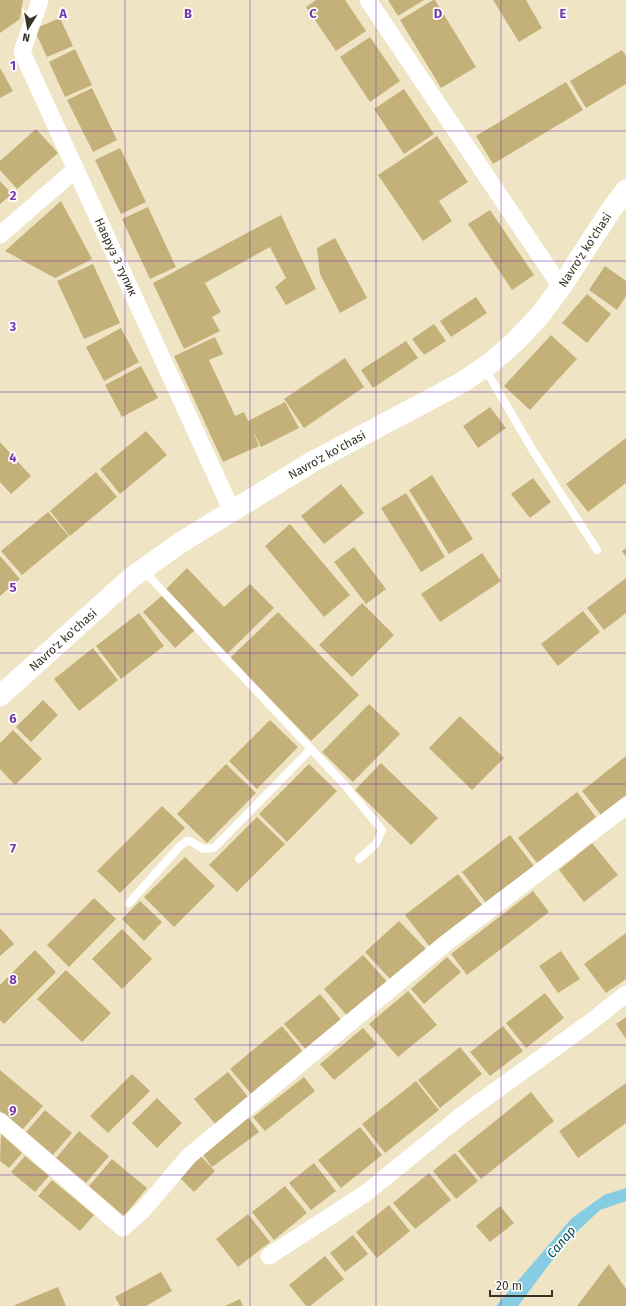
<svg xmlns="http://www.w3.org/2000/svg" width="626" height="1306" viewBox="0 0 626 1306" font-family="'Fira Sans',sans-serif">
  <rect width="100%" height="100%" fill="#efe5c5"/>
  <path fill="#86cce3" d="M626 1188V1201L600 1210 566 1242 518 1306H496L572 1218 604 1195Z"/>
  <path fill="#c3b179" d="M0 0H23L20 19 0 33Z
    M316 0H345L366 31 336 51 306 7Z
    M388 0H424L398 16Z
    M433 0H435L476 67 441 88 400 20Z
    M493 0H526L542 28 519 42Z
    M60 18 73 46 47 57 34 29Z
    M370 37 400 81 370 102 340 57Z
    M75 49 92 85 65 97 49 62Z
    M622 50 626 56V84L586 108 570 81Z
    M0 68 13 91 0 98Z
    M566 82 583 110 493 164 476 136Z
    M92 88 117 140 93 152 67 100Z
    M404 89 434 134 404 154 374 109Z
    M36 129 58 153 17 189 0 170V161Z
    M437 136 468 182 439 201 452 221 423 241 378 175Z
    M120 148 146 202 121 214 95 160Z
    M0 181 12 194 0 204Z
    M61 201 92 259 55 278 5 251Z
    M148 207 176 267 150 279 122 219Z
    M490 210 534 275 512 290 468 224Z
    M281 215 316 289 286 305 275 287 286 278 270 247 205 283 221 312 212 317 220 331 184 349 153 283Z
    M335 238 367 298 340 313 320 274 317 248Z
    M93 264 120 323 84 339 57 281Z
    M605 266 626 281V296L617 310 589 290Z
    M587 294 611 314 587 343 562 323Z
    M476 297 487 313 451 337 440 321Z
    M434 324 446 341 424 355 412 339Z
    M121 328 139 362 104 381 86 347Z
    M551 335 577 359 530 410 504 386Z
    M215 337 223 354 209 360 235 416 244 412 248 421 285 402 299 428 261 447 252 429 259 446 223 462 174 356Z
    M406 341 418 358 373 388 361 370Z
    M345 358 364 387 304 428 284 399Z
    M141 366 158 398 122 417 105 385Z
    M490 407 506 428 478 448 463 426Z
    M146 431 167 455 120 494 100 469Z
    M626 438V483L588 512 566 484Z
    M0 442 31 476 11 494 0 482Z
    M96 472 117 497 70 536 50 511Z
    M432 475 473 539 449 554 409 490Z
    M533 478 551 502 530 518 511 494Z
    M341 484 364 513 324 544 301 516Z
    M406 493 445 557 421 572 381 508Z
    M48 512 69 536 22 575 1 551Z
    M290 524 350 595 324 617 265 546Z
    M354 547 386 589 366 604 334 562Z
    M626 548V557L622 551Z
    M482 553 501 581 440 622 421 594Z
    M0 556 20 579 0 596Z
    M187 568 224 607 250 584 274 608 227 654 165 590Z
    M626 578V613L604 630 587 608Z
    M164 594 195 630 175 648 143 612Z
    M362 603 394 635 352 677 319 645Z
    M583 611 600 632 558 666 541 644Z
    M278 612 359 695 311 741 230 658Z
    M139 613 164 646 121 679 96 646Z
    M93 648 118 680 79 711 54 679Z
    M43 700 58 715 31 742 16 727Z
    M369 704 400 734 353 782 322 752Z
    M460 716 504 758 472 790 429 748Z
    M270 720 298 747 257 789 229 761Z
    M13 730 42 759 15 785 0 769V743Z
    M626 756V795L601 815 582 791Z
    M381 763 438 818 411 845 355 790Z
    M226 764 256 793 207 843 177 814Z
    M309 764 337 791 287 842 259 814Z
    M577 792 596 817 537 863 518 838Z
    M162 806 185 828 120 893 97 871Z
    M257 817 285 844 237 892 209 865Z
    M510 835 534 866 486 903 462 872Z
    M592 843 618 875 584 902 559 870Z
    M185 857 215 886 174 927 144 897Z
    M458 874 483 906 430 947 405 915Z
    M533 891 549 912 467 975 451 954Z
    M94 898 116 919 69 967 47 945Z
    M140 901 162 922 144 941 122 919Z
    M399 921 426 949 392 981 365 952Z
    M0 928 14 944 0 956Z
    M122 929 152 959 122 989 92 959Z
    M626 933V979L606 993 584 964Z
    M35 950 56 972 4 1024 0 1020V985Z
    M561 951 580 979 558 993 539 966Z
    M363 955 389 984 349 1018 324 989Z
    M447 957 461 972 424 1004 411 989Z
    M66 970 111 1013 82 1042 37 999Z
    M408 991 437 1025 398 1057 369 1024Z
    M545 993 564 1018 526 1048 506 1023Z
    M320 994 343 1022 308 1052 284 1024Z
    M626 1017V1039L616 1024Z
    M282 1026 305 1054 253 1096 230 1069Z
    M503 1026 523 1051 490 1076 470 1052Z
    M363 1028 377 1044 334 1080 320 1064Z
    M460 1047 482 1074 440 1108 418 1080Z
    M0 1070 43 1106 22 1130 0 1111Z
    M228 1072 249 1098 216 1125 194 1099Z
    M132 1074 150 1091 108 1133 90 1116Z
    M304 1077 315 1091 265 1131 253 1117Z
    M416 1081 439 1110 385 1153 362 1124Z
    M626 1083V1123L578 1158 559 1131Z
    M531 1092 554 1121 481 1179 458 1151Z
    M157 1098 182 1123 157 1148 132 1123Z
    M45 1110 72 1133 53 1155 26 1132Z
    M248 1117 259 1132 212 1167 201 1152Z
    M360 1127 382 1155 341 1188 318 1160Z
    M79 1131 109 1156 86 1183 56 1158Z
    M1 1134 22 1153 9 1168 0 1161Z
    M198 1153 215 1171 194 1192 176 1174Z
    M455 1153 478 1181 456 1199 433 1171Z
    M25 1156 49 1176 35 1192 11 1172Z
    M112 1159 147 1188 124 1216 89 1186Z
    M314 1163 336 1191 311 1210 289 1183Z
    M429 1173 451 1200 415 1229 393 1203Z
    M52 1180 94 1215 80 1231 38 1196Z
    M285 1186 307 1213 274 1240 252 1212Z
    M389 1205 410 1231 377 1258 356 1232Z
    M500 1206 514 1223 490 1242 476 1226Z
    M248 1214 270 1242 238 1267 216 1239Z
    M353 1235 368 1254 345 1272 330 1253Z
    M325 1256 344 1279 310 1306H306L289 1285Z
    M609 1264 626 1289V1306H577Z
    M161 1272 172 1291 146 1306H120L115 1297Z
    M58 1287 66 1306H13L36 1296Z
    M240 1299 243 1306H225Z"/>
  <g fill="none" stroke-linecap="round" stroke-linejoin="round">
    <path stroke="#fff" stroke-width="8" d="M484 367 532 449 597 550
      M143 570 343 783 382 830 376 844 359 859
      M129 903 180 846 187 841 192 842 203 849 214 848 311 749"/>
    <path stroke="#fff" stroke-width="17" d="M40 0 22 52 232 511
      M368 0 561 287
      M0 235 76 169
      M0 1121 123 1228 143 1210 189 1156 446 943 626 806
      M269 1256 366 1193 462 1115 592 1021 626 994"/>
    <path stroke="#fff" stroke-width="21" d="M0 696 131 578 180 543 312 462 431 399 461 383 492 362 516 341 541 314 561 287 611 210 626 190"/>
  </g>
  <path fill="none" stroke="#7538ad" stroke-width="1" stroke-opacity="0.55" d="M125 0V1306M250 0V1306M376 0V1306M501 0V1306M0 131H626M0 261H626M0 392H626M0 522H626M0 653H626M0 784H626M0 914H626M0 1045H626M0 1175H626"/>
  <g text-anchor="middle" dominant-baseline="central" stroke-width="3.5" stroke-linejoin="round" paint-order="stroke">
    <g font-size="12" fill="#383428" stroke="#fff">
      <text transform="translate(585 250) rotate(-57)">Navro'z ko'chasi</text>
      <text transform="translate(116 257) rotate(65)">Навруз 3 тупик</text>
      <text transform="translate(327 455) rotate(-29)">Navro'z ko'chasi</text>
      <text transform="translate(63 640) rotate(-42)">Navro'z ko'chasi</text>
    </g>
    <g font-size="13" font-style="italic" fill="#064656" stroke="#fff">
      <text transform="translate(561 1242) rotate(-50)">Салар</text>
    </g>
  </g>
  <g font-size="13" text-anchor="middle" font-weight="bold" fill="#7538ad" stroke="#fff" stroke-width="3.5" stroke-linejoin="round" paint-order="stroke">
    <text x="63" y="18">A</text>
    <text x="188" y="18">B</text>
    <text x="313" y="18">C</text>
    <text x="438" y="18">D</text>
    <text x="563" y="18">E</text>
    <text x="13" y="70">1</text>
    <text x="13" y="200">2</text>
    <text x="13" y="331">3</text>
    <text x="13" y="462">4</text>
    <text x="13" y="592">5</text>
    <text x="13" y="723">6</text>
    <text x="13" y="853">7</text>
    <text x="13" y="984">8</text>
    <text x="13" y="1115">9</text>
  </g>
  <g transform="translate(28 28) rotate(191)" stroke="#ffffff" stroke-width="3" paint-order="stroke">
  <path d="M0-3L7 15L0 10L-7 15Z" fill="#383428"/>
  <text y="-6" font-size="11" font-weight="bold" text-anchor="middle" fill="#383428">N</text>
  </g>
  <path d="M490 1290v6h62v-6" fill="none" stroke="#383428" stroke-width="2"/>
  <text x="496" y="1290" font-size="12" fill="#383428" stroke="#ffffff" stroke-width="3" paint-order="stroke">20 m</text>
</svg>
